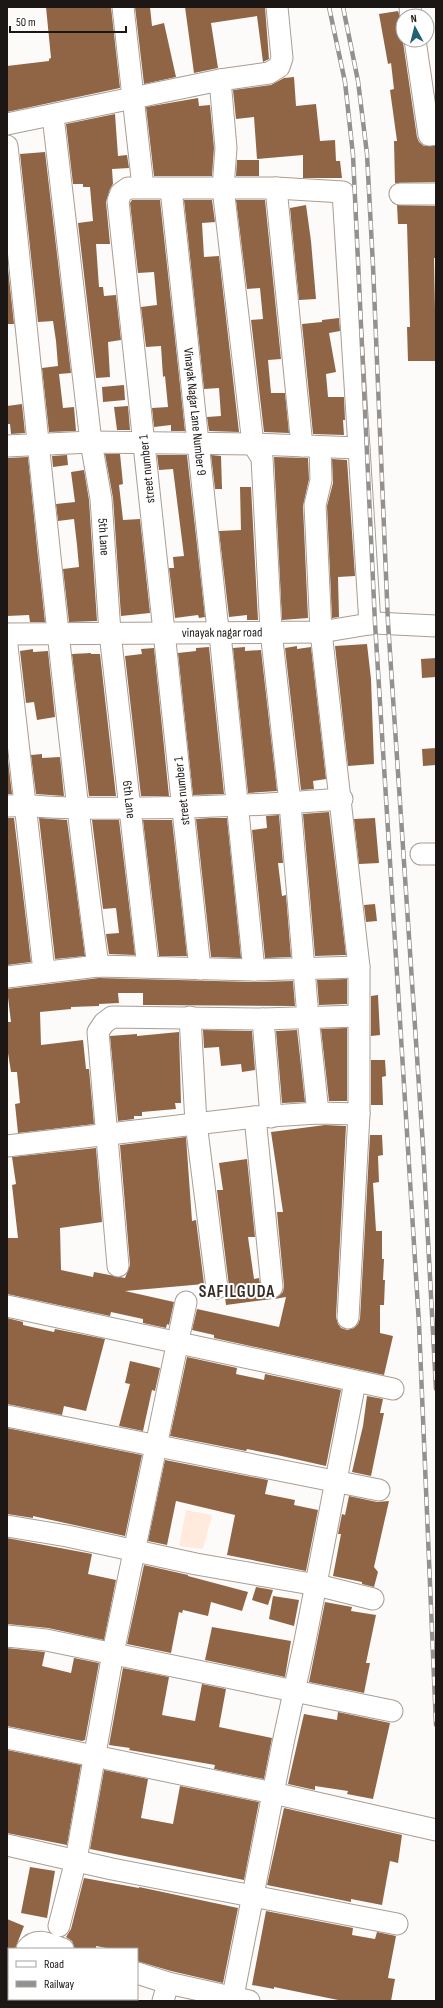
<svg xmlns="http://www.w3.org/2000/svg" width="443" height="2008" viewBox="0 0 443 2008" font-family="'Sofia Sans Condensed',sans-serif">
  <rect width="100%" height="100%" fill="#fdfbf9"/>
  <path fill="#ffeadc" d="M186 1510 212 1515 203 1549 179 1546Z"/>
  <path fill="#8f6546" d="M46 7H111L120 88 7 112V66L49 61V59L51 58Z
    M135 7H150L152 26 164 23 176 77 144 84Z
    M185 7H265L269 59 263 62 257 16 211 23 218 68 194 73Z
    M398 11 403 25V42L417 137 419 142 424 146H436V182L395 183 394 141H397L390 90 394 89 391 63 388 64 379 14Z
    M294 77 296 106 316 104 320 141 335 140 336 161H340L342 178H303V155L257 159 254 117 236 119 233 90 271 85 284 78Z
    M198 98 199 106 210 105 214 148 212 176H154L146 107Z
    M115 114 118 156 127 155 129 168 112 169 113 184 110 189 106 202 110 244H96L99 287H103L104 296 116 295 121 340 108 342 110 377 96 378 78 223 93 221 90 187H83V184H73L66 124Z
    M45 152 71 373 59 374 63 408 74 407 76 431 49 432 42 368 58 366 56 341 53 321 38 322 20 154Z
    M237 160H259V176H236Z
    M132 200H160L185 431H171V425L154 427 152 408 168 407 165 376 163 377 161 346 146 347 141 307 157 305 154 272 138 273 130 203Z
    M184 200H212L215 222 202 223 204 257 219 256 239 432 209 431 207 417 221 416 219 388 204 389Z
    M236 200H265L281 359 268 360 271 393H285L289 433 264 432 251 320 263 319 260 288 247 289Z
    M306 205 311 241 316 299 299 300 290 208Z
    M397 205 436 206V258H434L436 361H408L407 327H410L407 224H398Z
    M7 259 14 324H7Z
    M339 318 340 331 329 333 336 372 326 374 328 397H344L345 420H343L344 435 313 434 302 324 322 322V320Z
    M124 385 125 400 103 402 102 387Z
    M22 404 25 433 11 434 10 424H7V406Z
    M128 406 130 430H117L114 407Z
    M105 454H120L123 484 119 485 123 520 140 519 150 613 121 616 113 498Z
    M67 455 68 465 53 467 52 456Z
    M157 455H187L205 617 199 618 198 615 175 618 169 568H174L173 557 184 556 173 469 159 470Z
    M211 455 221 456 222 489H215Z
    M28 457 38 557 45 622H30L29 615 7 616V458Z
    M274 457 308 458 309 479 303 506 308 618 282 620Z
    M332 459 347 460 355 576 338 577 339 617 332 618 327 506 333 483Z
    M84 470 89 500 97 621 69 622 63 569 79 567 77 545 74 519 58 521 56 504 75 502 71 472Z
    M240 487H251L258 620H247V615L229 617 219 531 241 530Z
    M367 644 371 679 374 764 348 766 335 646Z
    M297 646V649L311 647 326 779 313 781 314 789 301 790 285 648Z
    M209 647 224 794 193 795 178 653 196 651V648Z
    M245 647V651L261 650 277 791 248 793 233 648Z
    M154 648 169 796H141L125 656 142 654 141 649Z
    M33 649V652L48 651 55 717 37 720 34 702 26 703 20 651Z
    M91 653V654H100L116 796H89L72 654Z
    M436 658V677L422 678 421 659Z
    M436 748V765L423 766 422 749Z
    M7 752 12 794H7Z
    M42 754V758L60 757 64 796 36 794 31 755Z
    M329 812 346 955 315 956 303 814Z
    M279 815 283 863H278L282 896 286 895 291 957 265 958 252 830 267 828 266 816Z
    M7 818H14L31 962 7 965Z
    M39 818 67 820 85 956 55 959Z
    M210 818H227L241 958 211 957 196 819Z
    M375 818 379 863 359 864 354 819Z
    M92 820H119L135 955 109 954 106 934 119 933 116 908 103 909Z
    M143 820H172L187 956H159Z
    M375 904 377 921 366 922 364 905Z
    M99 978 254 982 293 981 295 1006 143 1005V993H118L119 1003 99 1004V1006L71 1007V1009L40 1012 41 1045 83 1040 86 1069H89L94 1124 18 1133 15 1104 20 1103 17 1072H11L8 1053 7 1022H11L7 989Z
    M347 979V1004L319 1005 317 980Z
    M378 995 380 1035 371 1036V996Z
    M347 1028V1101H329L321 1029Z
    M203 1030 252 1031 255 1070 242 1072 241 1064 221 1066 219 1047 204 1048Z
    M297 1030 305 1102 282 1103 276 1031Z
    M179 1032 181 1103H175L176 1109 142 1112V1116H134V1119L118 1121 110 1036 137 1034V1036Z
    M371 1060H385L386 1076 382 1077 383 1105H371Z
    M325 1125 346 1126 336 1317 338 1324 341 1328 347 1330 354 1328 358 1324 360 1319 370 1135H382L383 1155 378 1156 379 1182 373 1183 376 1231H382V1259H384L383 1280H385L384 1305H380V1333L393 1336 384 1375 214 1338V1335L192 1330 197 1309 279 1327 286 1297 274 1299 283 1292 284 1286 277 1212H283L271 1132Z
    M186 1137 192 1221 196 1220 204 1284 125 1291 174 1302 169 1325 167 1324 166 1328 143 1323V1319L111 1312 110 1316 7 1294 8 1238H18L12 1185 16 1184 12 1157 96 1148 102 1222 60 1228 61 1270 93 1277 94 1272 125 1278 130 1265 120 1145Z
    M247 1159 255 1237H248L254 1279 259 1278 262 1294 267 1298 272 1299 226 1305 225 1297 229 1286 217 1190H223L219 1163Z
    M7 1318 23 1322V1325L54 1332 55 1329 105 1339 86 1411 64 1406 62 1415 7 1404Z
    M187 1357 237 1368 236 1374 264 1380 265 1374 341 1390 326 1466 277 1455 247 1449 246 1451 170 1436Z
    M130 1361 160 1368 155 1391 152 1390 143 1431 119 1426 130 1384 125 1383Z
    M367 1396 383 1399 380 1413H384L371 1476 352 1472 363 1426Z
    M7 1428 142 1455 125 1536 33 1516V1518L7 1514Z
    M165 1460 268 1480 265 1494 295 1500 294 1505 318 1510 306 1571 227 1555 235 1515 176 1501 167 1545 148 1541Z
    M349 1496 377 1502 389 1501 374 1567 378 1572 374 1587 362 1584V1582L333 1576 341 1534H338L342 1514 345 1515Z
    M7 1538 92 1554 88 1574 116 1580 104 1640 48 1628 7 1624Z
    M144 1565 188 1575V1576L248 1592 242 1611 211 1602 208 1616 183 1610 182 1613 179 1612 171 1653 127 1644Z
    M256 1587 273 1590 268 1605 252 1600Z
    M273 1596 299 1600 294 1626 269 1619Z
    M325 1602 352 1607 351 1611 376 1615 366 1663H370L364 1693 309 1682Z
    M212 1627 291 1641 285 1677 205 1660Z
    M7 1648 45 1652 42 1666 71 1673 74 1658 99 1663 85 1740 82 1741 7 1726Z
    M123 1668 169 1677 162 1715 195 1721 202 1684 226 1689 219 1727 272 1738 264 1779 214 1769 215 1765 129 1750 130 1748 109 1745Z
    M338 1712 390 1723 373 1799 347 1794 348 1791 315 1786V1790L288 1784 304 1714 337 1720Z
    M7 1750 81 1765 67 1845 7 1833Z
    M104 1770 148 1779 141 1818 173 1824 180 1786 259 1802 244 1880 90 1849Z
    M284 1808 402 1835 398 1863 390 1861 382 1905 351 1899V1902L267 1885Z
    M30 1867 55 1871 47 1918 21 1913Z
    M84 1878 139 1888V1887L238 1908 223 1983 171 1971 137 1961V1949H112L96 1946V1949H75L72 1941 66 1937 71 1929Z
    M266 1911 353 1928 352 1935 375 1939 377 1932 396 1936 388 1978 395 1979 391 2001H343L274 1987V1989L252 1985Z
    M7 1919 24 1926 15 1949H9V1960L7 1965Z"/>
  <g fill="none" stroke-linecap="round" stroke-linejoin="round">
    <defs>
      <g id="minor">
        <path d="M123 7 143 187"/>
        <path d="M410 7 411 16"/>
        <path d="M415 40 429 135 436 134"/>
        <path d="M220 80 226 148 223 188 253 444 262 458 271 631 290 803 308 1017 318 1113"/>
        <path id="s1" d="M53 116 91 442 101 499 110 633 148 967"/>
        <path d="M7 124 220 80 269 73 279 67 282 58 277 7"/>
        <path d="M7 146C37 419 61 693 98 966"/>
        <path d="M276 188 302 446"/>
        <path id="s2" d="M171 189 217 621 220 634 254 970"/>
        <path d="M400 194H436"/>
        <path d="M7 446 91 442 253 444 359 448"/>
        <path d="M320 447 321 480 315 505 321 632 359 967V1114L348 1318"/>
        <path id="s3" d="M7 634 321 632 375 623 436 626"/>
        <path d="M7 646 44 971"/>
        <path d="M7 806C30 805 53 808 77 808 165 809 254 806 342 799"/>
        <path d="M421 854H436"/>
        <path d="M200 969 118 201 121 193 128 188H276L343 192 370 624"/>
        <path d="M7 977 98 966 254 970 359 967"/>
        <path d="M190 1017 196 1123 217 1288"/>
        <path d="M263 1019 271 1117"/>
        <path d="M255 1117 272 1287"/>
        <path d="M7 1146 255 1117 318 1113 359 1114"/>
        <path d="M118 1266 98 1032 104 1023 112 1017 263 1019 358 1016"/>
        <path d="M7 1306 393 1389"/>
        <path d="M7 1416 379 1490"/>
        <path d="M7 1526 67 1536 196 1564 317 1585 373 1599"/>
        <path d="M7 1636 46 1640 392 1711"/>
        <path d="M7 1738 273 1793 436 1830"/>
        <path d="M7 1845 112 1869 397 1924"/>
        <path d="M59 1926 76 1860 113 1653 186 1302"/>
        <path d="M27 1949C37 1936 50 1945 63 1949"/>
        <path d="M137 1973 168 1983 249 2001"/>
        <path d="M7 1988 9 1984"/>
        <path d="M77 2001 78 1999"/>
        <path d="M163 2001 168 1983"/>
        <path d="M232 2001 283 1743 305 1641 355 1382"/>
      </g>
    </defs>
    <use href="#minor" stroke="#a99d94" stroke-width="23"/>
    <use href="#minor" stroke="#fff" stroke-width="21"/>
    <defs>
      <path id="rail" d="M329 7 345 82 353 155 375 623 419 1324 436 1725
        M343 7 358 81 367 154 373 266 388 623 423 1146 436 1389"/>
    </defs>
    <use href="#rail" stroke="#93908d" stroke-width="4.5"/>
    <use href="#rail" stroke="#fff" stroke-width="3" stroke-dasharray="9" stroke-linecap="butt"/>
  </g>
  <g text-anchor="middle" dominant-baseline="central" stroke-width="4" stroke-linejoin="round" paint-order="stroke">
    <g font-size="13" fill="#1c1714" stroke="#fff">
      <text stroke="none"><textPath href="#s2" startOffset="224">Vinayak Nagar Lane Number 9</textPath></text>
      <text transform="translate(147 469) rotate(-96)">street number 1</text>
      <text stroke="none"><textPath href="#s1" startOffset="424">5th Lane</textPath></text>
      <text stroke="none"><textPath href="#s3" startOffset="215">vinayak nagar road</textPath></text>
      <text transform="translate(182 791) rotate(-96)">street number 1</text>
      <text stroke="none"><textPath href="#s1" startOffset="688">6th Lane</textPath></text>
    </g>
    <g font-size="17" font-weight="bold" letter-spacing="1" fill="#362c25" stroke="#fff">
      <text x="237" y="1292">SAFILGUDA</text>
    </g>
  </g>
  <rect width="443" height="2008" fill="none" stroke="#1c1714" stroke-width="16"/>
  <rect x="8" y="1948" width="130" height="52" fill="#ffffff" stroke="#a4a2a1"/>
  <rect x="16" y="1961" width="20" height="6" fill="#ffffff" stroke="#a4a2a1"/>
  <text x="44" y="1968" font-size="12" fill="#1c1714">Road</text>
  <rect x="16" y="1981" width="20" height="6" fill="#93908d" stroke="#a4a2a1"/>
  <text x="44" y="1988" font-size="12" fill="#1c1714">Railway</text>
  <g transform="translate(415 28) rotate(353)"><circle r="19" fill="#ffffff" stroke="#a4a2a1"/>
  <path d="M0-3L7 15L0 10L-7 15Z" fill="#235f77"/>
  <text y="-6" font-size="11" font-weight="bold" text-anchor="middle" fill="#1c1714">N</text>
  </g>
  <path d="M10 26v6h116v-6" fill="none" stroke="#1c1714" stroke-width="2"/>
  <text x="16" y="26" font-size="12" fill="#1c1714" stroke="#ffffff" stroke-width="3" paint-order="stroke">50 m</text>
</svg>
